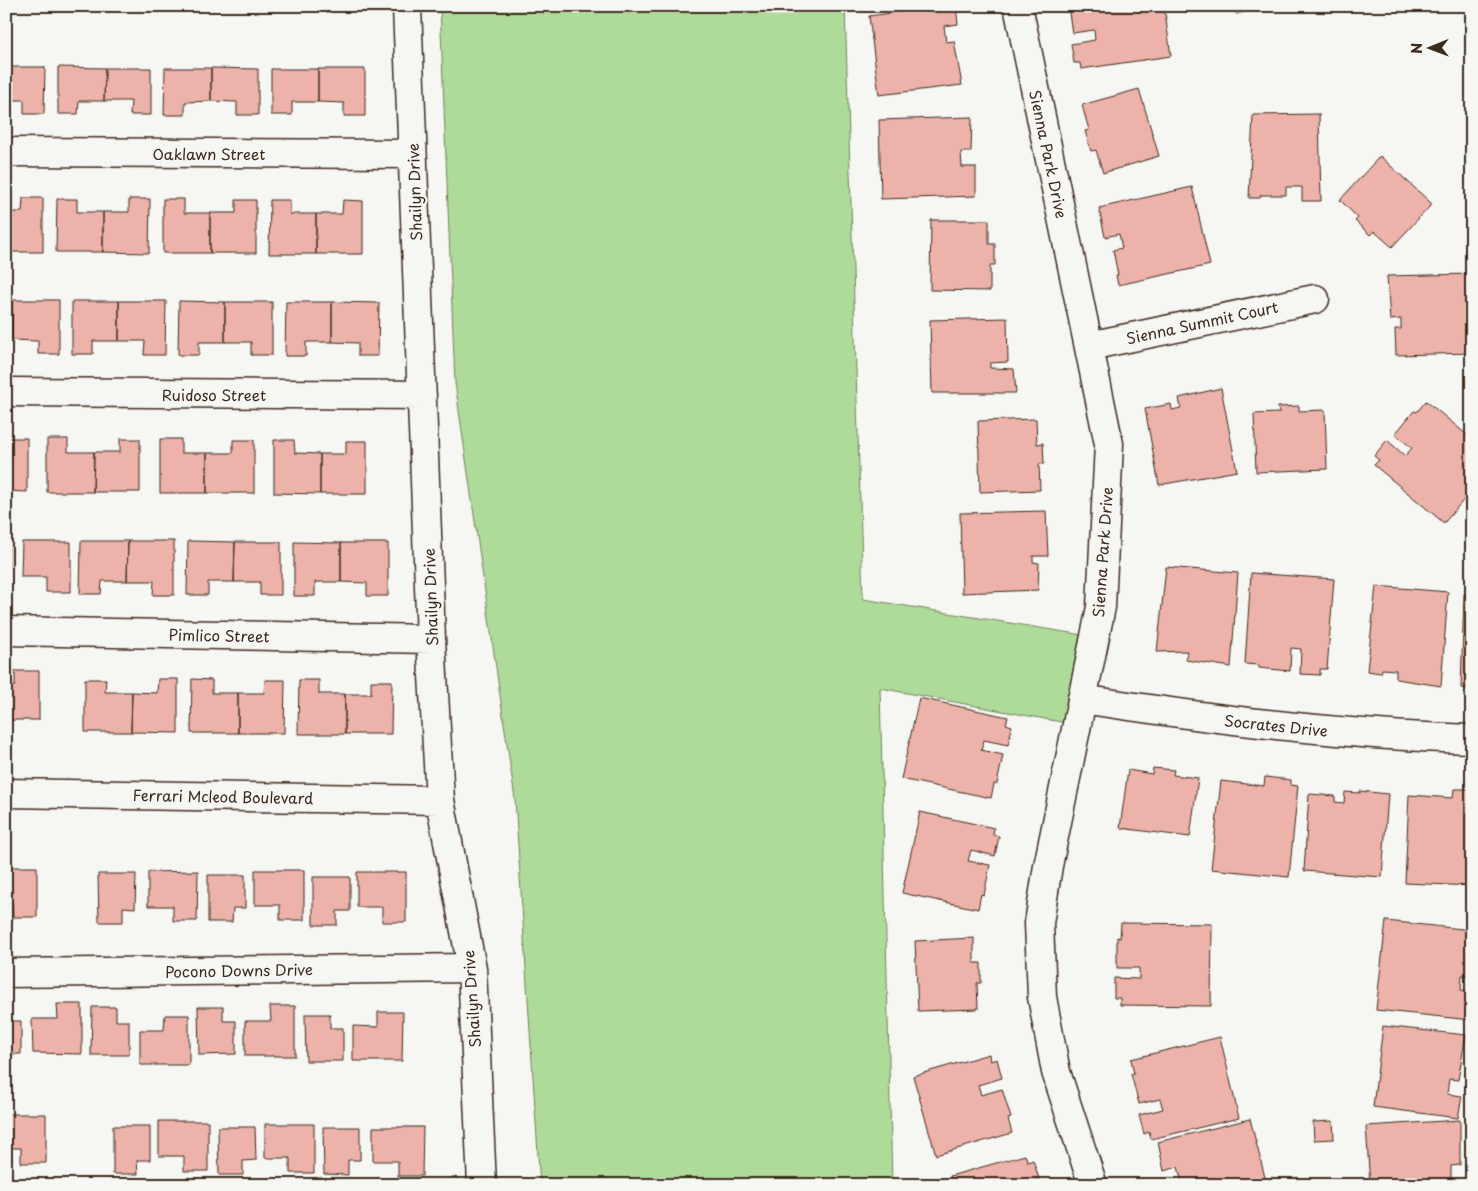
<svg xmlns="http://www.w3.org/2000/svg" width="1478" height="1191" viewBox="0 0 1478 1191" font-family="'Playpen Sans',sans-serif">
  <rect width="100%" height="100%" fill="#f6f6f2"/>
  <filter id="ink" filterUnits="userSpaceOnUse"><feTurbulence type="fractalNoise" baseFrequency=".02" numOctaves="2"/><feDisplacementMap in="SourceGraphic" scale="10" xChannelSelector="R" yChannelSelector="G"/><feConvolveMatrix kernelMatrix="1 2 1 2 8 2 1 2 1" color-interpolation-filters="sRGB"/></filter>
  <g filter="url(#ink)">
    <path fill="#aedb9a" stroke="#74825c" d="M440 6H845L863 599 1095 637 1077 725 880 688 892 1185H540L515 799 455 383Z"/>
    <path fill="#edb3aa" stroke="#3b2a1e" d="M944 6H956L958 24 944 26 946 42 954 41 962 85 879 95 869 16Z
      M1068 6H1164L1171 56 1081 69 1080 63H1074L1071 44 1095 40 1094 30 1072 33Z
      M1235 6H1275L1236 14Z
      M6 67H45L44 114H24V100H6Z
      M58 67 105 68 104 101H79L78 114H58Z
      M105 68H151V115H130L131 101H104Z
      M165 68H211V101L185 102V115H164Z
      M211 68 258 69V115H237V102L211 101Z
      M271 69H318V102H292V115H271Z
      M318 69H365V116H344V103L318 102Z
      M1139 89 1159 156 1103 173 1096 150 1091 151 1085 131 1089 130 1082 105Z
      M1319 114 1321 201H1302V187H1286V195H1261L1260 198H1249L1253 115Z
      M972 117 971 152H961L962 167H976V196L881 199 879 120Z
      M1380 156 1432 204 1392 247 1374 231 1370 235 1355 221 1358 218 1340 200Z
      M1192 187 1210 265 1118 285 1116 275H1118L1113 250 1122 248 1119 234 1105 237 1099 208Z
      M23 198H43V252H6V212H22Z
      M57 199H77V212H103V252H56Z
      M129 199H150L149 253 103 252V212H129Z
      M163 199H184V213H210V253H163Z
      M236 200H256V253H210V213H236Z
      M270 200H290V214H316V254H269Z
      M343 200 363 201V254H316V214H342Z
      M931 220H989V244H995V265H990V291L930 290Z
      M1471 274 1472 353 1396 355 1395 329H1401V319L1390 320 1387 276Z
      M6 300H12V340H6Z
      M12 300H59V354H38V341L12 340Z
      M72 301H119V341H93V354H72Z
      M119 301H166L165 355H144L145 341H119Z
      M179 301 225 302V342H199V355H178Z
      M225 302H272V355H251V342H225Z
      M286 302H332V342H306V356H285Z
      M332 302 379 303 378 356H358V343L332 342Z
      M1007 318 1008 362 990 363V368L1014 369 1016 393H932L930 320Z
      M1221 388 1237 471 1159 485 1145 409 1171 404 1172 410 1181 408 1179 398Z
      M1426 401 1472 439V490L1444 523 1374 465 1379 460 1374 456 1387 440 1405 456 1412 448 1395 434 1414 411 1417 412Z
      M1299 406V411L1325 410 1327 469 1256 472 1254 414 1279 413 1278 407Z
      M1036 419 1037 444 1043 443 1044 464H1039L1040 490 980 492 978 421Z
      M7 438H27V492L6 491Z
      M47 439H68V452H94L93 492H47Z
      M120 439H140V492H93L94 452H120Z
      M160 439H181V453H207V493H160Z
      M233 440H254V493H207V453H233Z
      M274 440H294L295 453 320 454V494L274 493Z
      M346 441H367V494H320V454H346Z
      M1046 511 1048 556H1033V562L1039 563 1038 590 962 593 960 513Z
      M81 541H128L127 581H102L101 594H80Z
      M128 541H174V595H153L154 581H127Z
      M188 541 235 542 234 582H208V595H187Z
      M22 542H71V592H46V577H21Z
      M235 542H281V595H260V582H234Z
      M294 542 341 543V582H315V596H294Z
      M341 543H388V596H367V583L341 582Z
      M6 545H9V578H6Z
      M1166 567 1238 573 1231 667 1186 660 1187 651 1157 652Z
      M1251 573 1334 579 1327 669H1320V675L1300 674 1301 649 1291 648 1290 671 1259 668V665L1245 664Z
      M1376 586 1448 592 1441 686 1396 679V670L1382 669 1381 673 1367 671Z
      M1464 594H1472V689L1461 688Z
      M15 671H39V720H6V686H15Z
      M85 679H106L105 692H132L131 732H85Z
      M158 679H178V733L131 732 132 692 157 693Z
      M192 679 212 680V693H238V733H191Z
      M265 680H285L284 733H238V693H264Z
      M299 680H319V694H345V734H298Z
      M371 681H392L391 734H345V694H371Z
      M919 698 1008 717 1006 724 1012 726 1008 745 984 740 981 750 1003 755 997 784H994L991 798 901 779Z
      M1153 768 1174 770 1173 775 1198 778 1190 837 1120 828 1128 770 1152 774Z
      M1265 777 1291 780V785L1298 786 1289 877 1211 869 1221 781 1264 786Z
      M1454 789H1472V886L1405 883 1409 795 1453 798Z
      M1360 791 1388 794 1382 877 1304 871 1309 794 1335 796V802L1344 803 1345 792 1360 793Z
      M920 812 994 828 993 835 999 836 995 856 971 850 968 861 990 865 984 895 981 894 978 909 902 893Z
      M6 867H37V917H13L12 902H6Z
      M255 870H304V920H280V905H255Z
      M198 871 197 921H173V906H148V872Z
      M357 872H406V922H382V907H357Z
      M98 874H136L135 908 123 907V922H99Z
      M208 875H245V908H233L232 922H208Z
      M313 877H350V911H337V925H313Z
      M1386 921 1472 930V976L1462 975 1461 990 1472 991 1471 1020 1376 1010Z
      M1121 923 1212 924 1211 1006 1120 1005V998H1114V978L1139 979V968H1117V937L1120 938Z
      M974 938V963H981V983H977L978 1009 918 1011 915 941Z
      M57 1004H82V1054L33 1053 32 1019H58Z
      M6 1006H8V1021H21V1054H6Z
      M270 1006H295V1056H245V1021H271Z
      M92 1007H116V1021H129V1055H91Z
      M198 1007H223V1021H236V1054L199 1055Z
      M378 1012H403L402 1061H353V1026L378 1027Z
      M305 1014H330V1028H343V1061H306Z
      M165 1015H189V1065H140V1030H164Z
      M1383 1026 1466 1035 1458 1080 1449 1079 1447 1094 1462 1096 1458 1118 1373 1107Z
      M1220 1037 1239 1118 1151 1139 1149 1132 1144 1134 1139 1115 1163 1109 1160 1099 1139 1104 1131 1074H1134L1131 1059Z
      M989 1054 990 1061 997 1059 1002 1078 978 1085 981 1095 1002 1089 1011 1118 1008 1119 1012 1133 936 1155 913 1076Z
      M6 1114H46V1163H21V1148H6Z
      M1250 1119 1267 1185H1173L1182 1182 1178 1167 1164 1171 1158 1142Z
      M1460 1120V1165L1451 1166V1181L1466 1180V1185H1370L1366 1126Z
      M159 1121H208V1171H184V1156H159Z
      M1333 1121 1334 1139 1314 1140 1313 1122Z
      M265 1124H314V1173H290V1158H265Z
      M113 1126H150V1160H137L138 1174H113Z
      M218 1127H255L256 1160 243 1161V1175H219Z
      M323 1127H360V1160H348V1175L324 1174Z
      M373 1127H423L422 1176H398V1161H373Z
      M1025 1155 1028 1162 1033 1160 1039 1179 1019 1185H953L950 1176Z"/>
    <g fill="none" stroke-linecap="round" stroke-linejoin="round">
      <defs>
        <path id="minor" d="M407 6 431 639 440 800 472 968 482 1185
          M1018 6 1109 444 1101 607 1048 866 1039 923 1042 997 1056 1072 1093 1185
          M6 152 412 154
          M1089 346 1315 299
          M6 392 422 395
          M6 631 431 639
          M6 793 440 800
          M6 973 472 968"/>
        <path id="tertiary" d="M1082 699C1212 719 1341 735 1472 739"/>
      </defs>
      <use href="#minor" stroke="#3b2a1e" stroke-width="31"/>
      <use href="#tertiary" stroke="#3b2a1e" stroke-width="31"/>
      <use href="#minor" stroke="#f6f6f2" stroke-width="28"/>
      <use href="#tertiary" stroke="#f6f6f2" stroke-width="28"/>
    </g>
  </g>
  <g text-anchor="middle" dominant-baseline="central" stroke-width="4.5" stroke-linejoin="round" paint-order="stroke">
    <g font-size="15" fill="#3b2a1e" stroke="#f6f6f2">
      <text x="209" y="153">Oaklawn Street</text>
      <text transform="translate(1049 154) rotate(78)">Sienna Park Drive</text>
      <text transform="translate(414 192) rotate(-92)">Shailyn Drive</text>
      <text transform="translate(1202 322) rotate(-12)">Sienna Summit Court</text>
      <text x="214" y="394">Ruidoso Street</text>
      <text transform="translate(1102 552) rotate(-86)">Sienna Park Drive</text>
      <text transform="translate(430 597) rotate(-92)">Shailyn Drive</text>
      <text transform="translate(219 635) rotate(1)">Pimlico Street</text>
      <text transform="translate(1276 725) rotate(6)">Socrates Drive</text>
      <text transform="translate(223 796) rotate(1)">Ferrari Mcleod Boulevard</text>
      <text transform="translate(239 970) rotate(-1)">Pocono Downs Drive</text>
      <text transform="translate(471 999) rotate(-94)">Shailyn Drive</text>
    </g>
  </g>
  <rect width="1478" height="1191" fill="none" stroke="#f6f6f2" stroke-width="25"/>
  <rect x="12" y="12" width="1453" height="1166" fill="none" stroke="#3b2a1e" stroke-width="2" filter="url(#ink)"/>
  <g transform="translate(1430 48) rotate(269)" stroke="#f6f6f2" stroke-width="4" paint-order="stroke">
  <path d="M0-4L9 19L0 12L-9 19Z" fill="#3b2a1e"/>
  <text y="-8" font-size="14" font-weight="bold" text-anchor="middle" fill="#3b2a1e">N</text>
  </g>
</svg>
